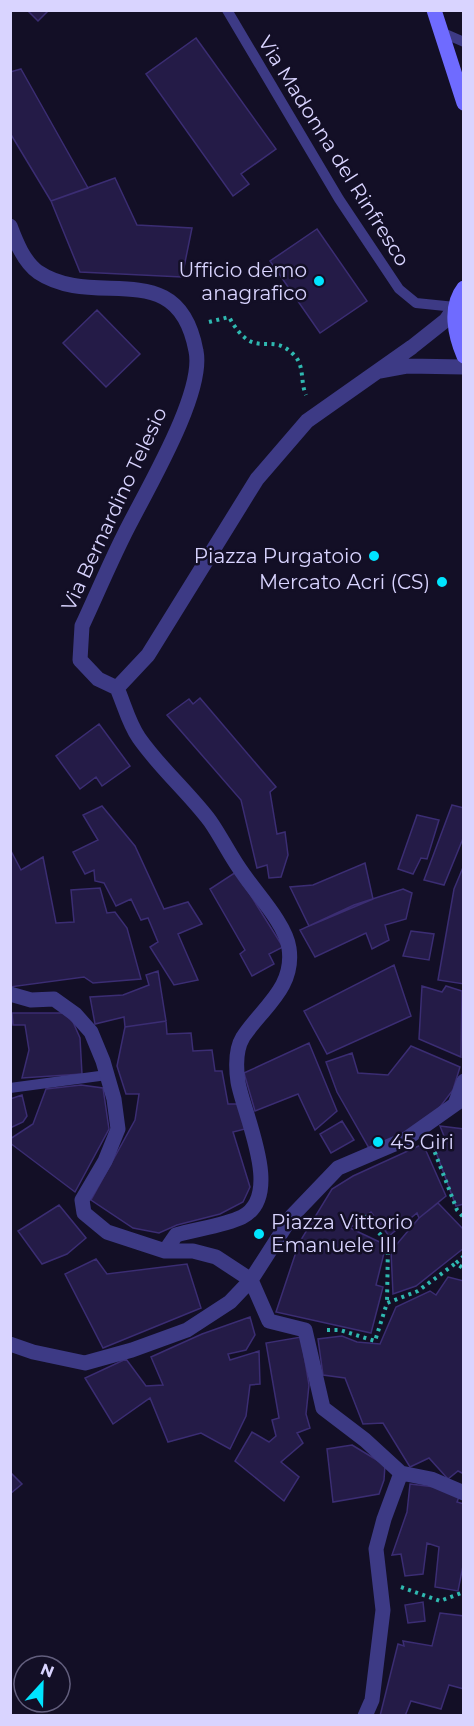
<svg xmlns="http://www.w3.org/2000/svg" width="474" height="1726" viewBox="0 0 474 1726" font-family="Montserrat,sans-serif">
  <rect width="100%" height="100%" fill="#130f26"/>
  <path fill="#241b47" stroke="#3b2d73" stroke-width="1.5" d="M27 10H49L38 21Z
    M196 38 276 149 241 174 249 184 233 196 146 74Z
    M21 69 88 188 51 201 10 133V72Z
    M115 178 137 225 192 228 182 277 80 272 51 201Z
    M317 229 367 301 320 333 270 261Z
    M97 310 140 354 106 387 63 343Z
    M200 698 276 787 270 792 277 834 285 832 288 855 281 877 269 878 267 865 257 868 241 800 167 715 189 699 193 704Z
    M99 724 130 766 102 786 96 777 80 789 56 756Z
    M452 805 464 808V836L444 885 424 880Z
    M102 806 135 846 164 909 188 902 202 924 178 934 198 980 174 985 150 947 158 942 148 918 141 920 131 899 116 906 104 883 95 881 94 870 85 874 73 852 98 840 83 815Z
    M417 815 439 820 427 859 421 858 413 874 398 869Z
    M10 849 21 870 43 857 56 923 74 922 71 890 100 888 107 913 115 912 127 928 141 979 93 983 84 977 10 987Z
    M365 863 373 899 309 926 290 887 313 885Z
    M464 865V984L438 980 454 889Z
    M236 872 283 947 269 954 274 964 252 976 240 954 245 950 210 889Z
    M403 889 412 893 406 919 385 925 389 940 372 949 366 933 315 957 300 930 354 905Z
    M411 931 434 934 429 960 403 956Z
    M394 965 411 1016 327 1054 304 1011Z
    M158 971 166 1021 125 1027 124 1017 95 1024 90 997 123 995 149 985 146 975Z
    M422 986 442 992 446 986 462 991 461 1057 419 1039Z
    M12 1013H63L73 1022 80 1038 82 1074 22 1078 29 1050 25 1025H13Z
    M166 1021 167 1034 191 1033 193 1051 212 1050 215 1071H222L228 1104H240L245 1129 233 1132 250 1187 243 1202 220 1214 177 1225 159 1233 133 1228 91 1200 135 1120 139 1094H126L117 1066 125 1027Z
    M309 1043 337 1111 315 1130 298 1094 255 1111 244 1073Z
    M411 1046 460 1067 453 1090 433 1116 394 1139 369 1148 337 1092 326 1062 352 1053 358 1073 388 1075Z
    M81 1085 103 1088 109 1129 75 1192 10 1143V1139L33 1124 46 1089Z
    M22 1095 27 1116 23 1122 10 1128V1099Z
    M342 1121 354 1140 331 1153 320 1134Z
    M440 1126 464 1129V1204L456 1206 433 1144 446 1141Z
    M423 1144 446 1196 419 1218 417 1213 389 1236 371 1212 350 1228 386 1245 376 1285 383 1287 371 1333 276 1312 299 1243 332 1189 353 1176Z
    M438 1203 464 1230V1248L416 1286 393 1294 391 1251 419 1218Z
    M59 1205 86 1238 67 1254 42 1264 18 1231Z
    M96 1259 107 1274 187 1264 201 1308 103 1348 65 1274Z
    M448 1277 464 1281V1474L458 1471 448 1479 429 1458 410 1467 383 1423 363 1424 345 1378 323 1375 318 1339 342 1336 357 1342 380 1344 396 1307 430 1291 436 1295Z
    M250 1317 255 1335 246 1350 228 1354 230 1360 259 1351 260 1384 250 1385 246 1416 230 1449 201 1433 168 1442 150 1398 113 1424 85 1378 126 1359 146 1386 163 1385 151 1357 202 1334Z
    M301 1337 309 1385 306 1414 310 1428 297 1433 303 1443 281 1462 299 1477 284 1501 235 1461 252 1432 269 1442 276 1436 272 1420 279 1418 266 1343Z
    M352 1445 385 1465 384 1480 379 1494 333 1502 327 1449Z
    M10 1472 22 1484 10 1494Z
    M410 1484 435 1487 459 1497 457 1502 464 1504V1561L458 1591 435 1587 439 1547 427 1543 423 1574 405 1576 401 1554 392 1555 407 1512Z
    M423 1602 425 1621 408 1623 405 1605Z
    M440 1613 464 1616V1689L449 1685 441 1709 411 1701 405 1716H380L398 1644 404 1646 403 1641 432 1646Z"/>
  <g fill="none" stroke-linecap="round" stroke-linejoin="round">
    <path stroke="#2fb8b0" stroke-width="4" stroke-dasharray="3 4.5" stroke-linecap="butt" d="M209 322 229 317C255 364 269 329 294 355 305 366 300 382 306 395
      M432 1145 457 1210 464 1218
      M364 1216 388 1243 387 1303
      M464 1256 456 1263 464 1269
      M327 1330H340L375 1341 387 1303 418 1291 456 1263
      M401 1587 440 1601 464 1592"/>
    <path stroke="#3d3a85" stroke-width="10" d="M227 10 339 199 399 289 416 303 455 307
      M441 32 464 42
      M10 1088 107 1075"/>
    <path stroke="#3d3a85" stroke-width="15" d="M10 226C16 242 24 262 38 272 96 311 178 253 196 351 205 394 144 494 124 535 109 565 96 596 82 626L80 660 98 679 117 688 148 655 257 479 307 421 412 347 446 320 455 307
      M381 371 408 366 464 367
      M117 688C124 704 129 724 139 738 160 768 188 792 210 821 222 838 231 858 244 875 257 894 286 925 289 948 295 988 262 1008 243 1037 235 1050 236 1068 238 1082 244 1116 284 1196 242 1217 223 1226 196 1229 176 1235L165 1251
      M10 994 31 1000 54 999 75 1014 91 1032 103 1061 114 1099 118 1129 105 1161 82 1200 84 1213 107 1232 165 1251H193L216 1257 251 1280 269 1321 305 1330 323 1408 365 1440 401 1473 431 1479 464 1493
      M455 1104 464 1081
      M10 1344 33 1352 85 1363 132 1350 187 1330 230 1302 251 1280 292 1216 338 1168 406 1139 464 1098
      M365 1716 372 1700 383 1610 376 1549 384 1519 401 1473"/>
    <path stroke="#6f6bff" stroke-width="15" d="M434 10 464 103
      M464 288C449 307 455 335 464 356"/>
  </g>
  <g fill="#00e5ff" stroke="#130f26" stroke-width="2">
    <circle cx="319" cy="281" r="6"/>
    <circle cx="374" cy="556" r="6"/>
    <circle cx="442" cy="582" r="6"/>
    <circle cx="378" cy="1142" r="6"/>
    <circle cx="259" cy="1234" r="6"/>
  </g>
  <g text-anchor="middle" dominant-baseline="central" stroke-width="5" stroke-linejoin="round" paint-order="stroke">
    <g font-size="20" fill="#d9d4ff" stroke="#130f26">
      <text transform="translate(334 151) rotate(58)">Via Madonna del Rinfresco</text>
      <text transform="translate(114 509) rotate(-65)">Via Bernardino Telesio</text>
    </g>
    <g font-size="20" fill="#d9d4ff" stroke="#130f26" text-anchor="end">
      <text x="307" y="270">Ufficio demo<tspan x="307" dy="23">anagrafico</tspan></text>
      <text x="362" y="556">Piazza Purgatoio</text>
      <text x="430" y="582">Mercato Acri (CS)</text>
      <text x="390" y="1142" text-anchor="start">45 Giri</text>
      <text x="271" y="1222" text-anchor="start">Piazza Vittorio<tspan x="271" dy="23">Emanuele III</tspan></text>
    </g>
  </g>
  <rect width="474" height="1726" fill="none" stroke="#d9d4ff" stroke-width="24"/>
  <g transform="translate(42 1684) rotate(22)"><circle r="28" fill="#130f26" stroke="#625e7d" stroke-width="1.5"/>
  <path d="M0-4.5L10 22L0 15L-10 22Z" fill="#00e5ff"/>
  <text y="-9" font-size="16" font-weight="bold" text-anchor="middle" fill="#d9d4ff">N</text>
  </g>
</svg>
